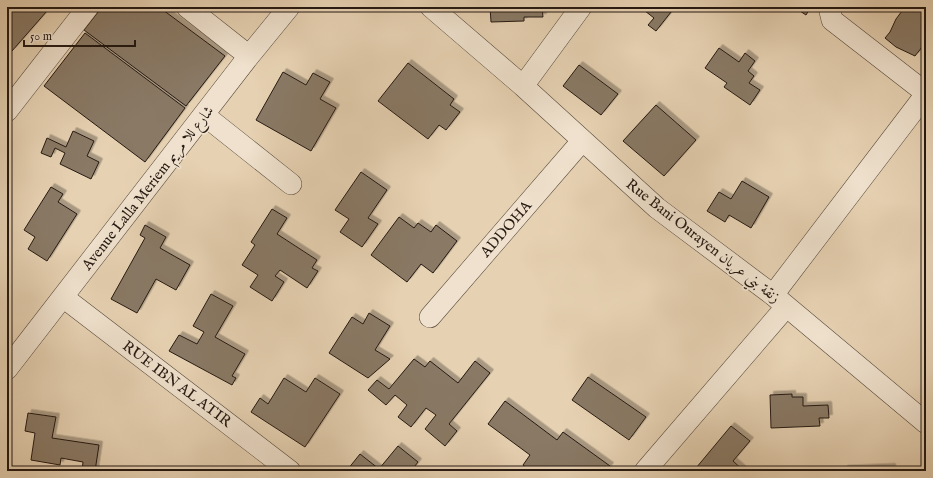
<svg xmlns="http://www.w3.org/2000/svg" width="933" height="478" viewBox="0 0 933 478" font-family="'IM FELL English',Amiri,serif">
  <defs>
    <filter id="shadow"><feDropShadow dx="3.5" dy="-3.5" stdDeviation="0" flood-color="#0004"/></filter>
  </defs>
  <rect width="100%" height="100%" fill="#e6d1b2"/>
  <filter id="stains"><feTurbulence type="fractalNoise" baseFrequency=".005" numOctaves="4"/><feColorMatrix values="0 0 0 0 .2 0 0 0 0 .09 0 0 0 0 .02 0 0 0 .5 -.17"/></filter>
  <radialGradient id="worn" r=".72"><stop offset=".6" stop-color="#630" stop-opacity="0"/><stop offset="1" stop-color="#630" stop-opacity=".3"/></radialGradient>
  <path fill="#897965" stroke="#251912" filter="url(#shadow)" d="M7 7H12L16 11 20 7H43L47 11 12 51 7 47Z
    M102 7H159L225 56 186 106 84 30Z
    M490 7H542L543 17H524V21L491 22Z
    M640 7H675L656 31 648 25 654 18Z
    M794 7H811L806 15Z
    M905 7H918L926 14V42L915 56 896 47 885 38 890 32 896 19Z
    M85 33 185 108 145 162 44 86Z
    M719 48 739 62 745 53 755 61 748 71 754 76 749 83 760 90 750 105 724 87 727 83 705 68Z
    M408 63 454 99 450 105 460 112 446 130 439 125 428 139 378 101Z
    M579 65 618 94 601 115 563 86Z
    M283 72 306 85 313 73 330 82 320 99 336 108 311 151 256 120Z
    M656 105 696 140 664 176 623 141Z
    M73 131 94 141 87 156 99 162 91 179 60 164 65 153 55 148 51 157 41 153 47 138 66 147Z
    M361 172 387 190 368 218 378 224 362 247 340 232 349 219 335 210Z
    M742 181 769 197 751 228 729 215 725 222 707 211 719 192 731 199Z
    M51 187 63 194 58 202 77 214 47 261 28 249 35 237 24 230Z
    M272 209 287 218 277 234 317 260 312 268 318 271 307 288 280 270 275 276 284 282 272 301 250 287 258 275 242 265 255 245 251 242Z
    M399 217 414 228 418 223 431 232 436 225 457 241 433 273 421 264 407 282 371 255Z
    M145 225 166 237 160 248 190 265 176 290 156 279 137 313 111 299 145 238 140 235Z
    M211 294 233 306 215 337 245 354 232 376 236 378 232 385 169 351 179 335 197 344 204 332 193 326Z
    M369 313 390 326 375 350 390 359 368 378 329 353 352 317 363 324Z
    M414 359 425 367 430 361 458 383 475 361 490 373 449 424 457 431 445 446 425 429 436 415 426 408 411 427 398 417 407 405 395 395 386 405 368 390 377 380 389 389Z
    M588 377 646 417 629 440 572 400Z
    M284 378 306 392 315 378 340 394 305 447 251 412 260 398 268 404Z
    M792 394V397H803V406L828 405 829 418H819L820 426 771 428 770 395Z
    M505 401 557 440 563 432 610 466 606 471H531L523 465 530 455 488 424Z
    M28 413 56 417 52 438 99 445 95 471H82L83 462 61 458 60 465 31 460 35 433 25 431Z
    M731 426 750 441 733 461 744 471H700L696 468Z
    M398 446 418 462 411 471H350L348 469 360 454 379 469Z
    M892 467V471H844V469Z"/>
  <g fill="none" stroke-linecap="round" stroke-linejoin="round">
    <defs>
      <path id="minor" d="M187 7 249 56
        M431 7 523 86 657 208 773 295 926 423
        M829 7 832 20 926 93
        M523 86 581 7
        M7 111 88 7
        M204 115 291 184
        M773 295 926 94
        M63 297 290 471
        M430 317 582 141
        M7 369 249 56 289 7
        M645 471 786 307"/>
    </defs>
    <use href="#minor" stroke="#55473a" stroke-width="22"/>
    <use href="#minor" stroke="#efe1cd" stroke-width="21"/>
  </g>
  <g text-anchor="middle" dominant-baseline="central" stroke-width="3.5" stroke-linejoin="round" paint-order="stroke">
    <g font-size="15" fill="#251912" stroke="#efe1cd">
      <text transform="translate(148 188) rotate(-52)">Avenue Lalla Meriem شارع للا مريم</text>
      <text transform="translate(506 229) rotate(-49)">ADDOHA</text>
      <text transform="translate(703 241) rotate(38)">Rue Bani Ourayen زنقة بني عريان</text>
      <text transform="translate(177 384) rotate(37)">RUE IBN AL ATIR</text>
    </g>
  </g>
  <rect width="933" height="478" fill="none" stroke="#e6d1b2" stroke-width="24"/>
  <rect x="8" y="8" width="917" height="462" fill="none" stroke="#251912" stroke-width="2"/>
  <rect x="12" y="12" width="909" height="454" fill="none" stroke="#251912"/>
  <path d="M24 40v6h111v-6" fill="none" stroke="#251912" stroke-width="2"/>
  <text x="30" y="40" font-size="12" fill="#251912" stroke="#efe1cd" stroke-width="3" paint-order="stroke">50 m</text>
  <rect width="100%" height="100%" filter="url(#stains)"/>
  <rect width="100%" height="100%" fill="url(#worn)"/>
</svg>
